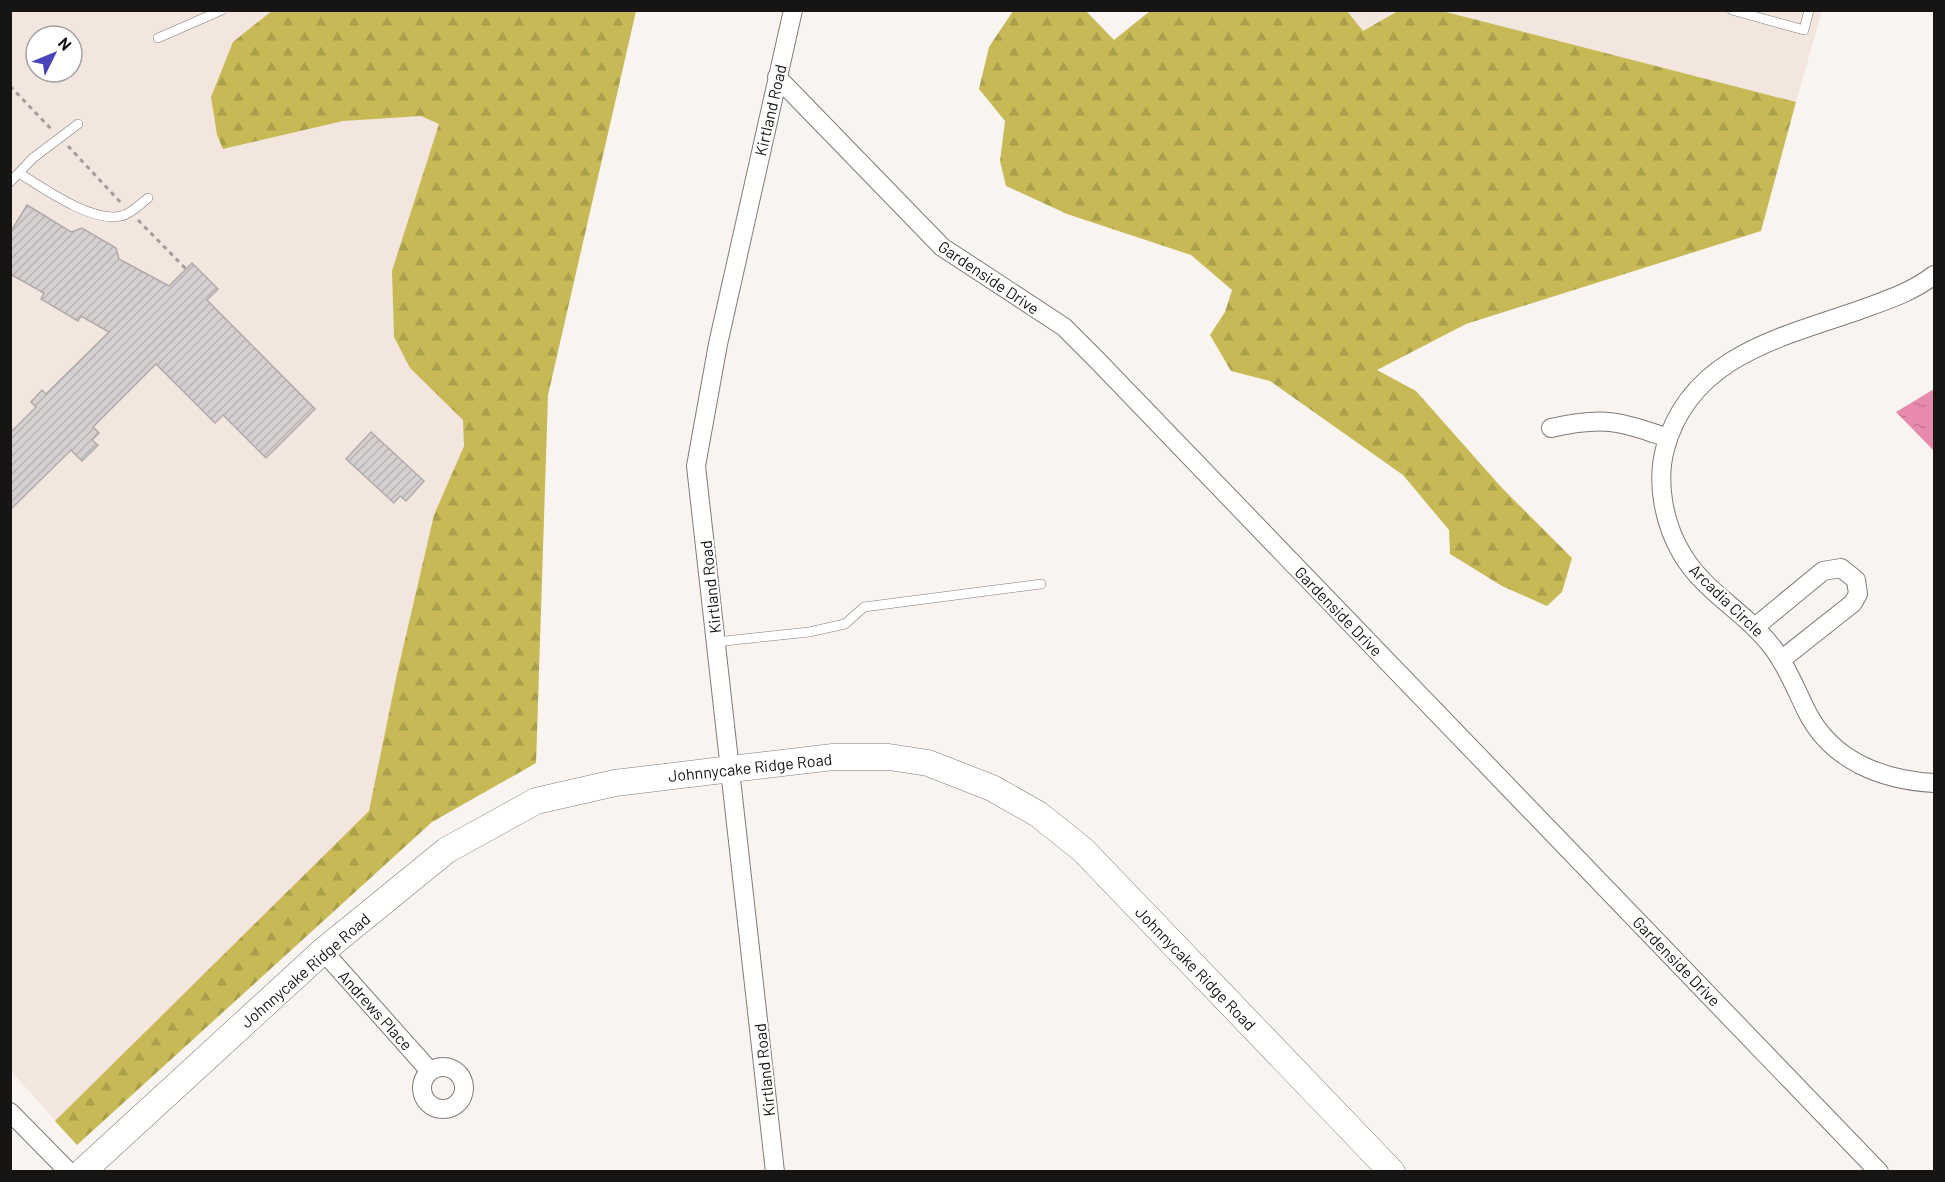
<svg xmlns="http://www.w3.org/2000/svg" width="1945" height="1182" viewBox="0 0 1945 1182" font-family="Barlow,sans-serif">
  <defs>
    <pattern id="forest-firs" width="22" height="20" patternUnits="userSpaceOnUse" patternTransform="scale(1.5)"><rect width="22" height="20" fill="#c7ba56"/><path d="M5 1l3.5 6h-7zM16 11l3.5 6h-7z" fill="#aa9f4a"/></pattern>
    <pattern id="water-ripples" width="26" height="14" patternUnits="userSpaceOnUse" patternTransform="scale(1.5)"><rect width="26" height="14" fill="#e88aad"/><path d="M2 4q2-2 4 0t4 0M15 11q2-2 4 0t4 0" fill="none" stroke="#c67694"/></pattern>
    <pattern id="building-hatch" width="6" height="6" patternUnits="userSpaceOnUse" patternTransform="scale(1.5)"><rect width="6" height="6" fill="#d7d0d0"/><path d="M-1 1l2-2M0 6l6-6M5 7l2-2" fill="none" stroke="#b8b2b2"/></pattern>
  </defs>
  <rect width="100%" height="100%" fill="#faf4f1"/>
  <path fill="#f3e6df" fill-rule="evenodd" d="M10 11H636L548 395 536 763 432 822 77 1145 11 1071ZM36 36H72V72H36Z
    M1347 11H1398L1363 31Z
    M1438 11H1822L1796 102Z"/>
  <path fill="url(#forest-firs)" d="M273 10 636 11 548 395 536 763 432 822 77 1145 55 1121 369 811 397 674 434 515 464 446 463 420 410 368 394 337 392 271 439 124 421 116 343 121 223 149 217 135 211 97 233 42Z
    M1438 10 1796 102 1761 231 1466 324 1377 370 1416 391 1502 488 1572 558 1562 592 1547 606 1502 586 1450 554 1449 530 1403 475 1270 381 1231 371 1210 335 1225 312 1232 290 1191 255 1067 214 1006 186 1000 161 1005 121 979 89 989 47 1013 11H1086L1114 40 1150 11H1347L1363 31 1398 11Z"/>
  <path fill="url(#water-ripples)" d="M1934 389V451L1896 412Z"/>
  <path fill="url(#building-hatch)" stroke="#b1aaaa" stroke-width="1.5" d="M27 205 71 232 82 228 116 248 119 259 169 286 192 263 218 289 207 300 315 409 266 458 223 415 215 423 156 364 93 427 99 433 92 440 98 445 82 461 71 450 10 510V433L36 407 31 402 42 390 46 394 109 332 81 316 78 321 41 299 44 293 10 274V233Z
    M371 432 424 481 406 501 400 496 394 503 346 459Z"/>
  <g fill="none" stroke-linecap="round" stroke-linejoin="round">
    <defs>
      <path id="lane" d="M1732 10 1804 30 1809 10
        M158 38 222 10
        M19 173C43 188 92 223 121 216 131 214 140 204 148 198
        M10 182 33 158 78 124
        M716 642 809 632 845 624 864 607 1041 584"/>
      <path id="street" d="M777 77 942 247 1064 327 1096 359 1879 1172
        M1934 275C1911 293 1884 301 1857 311 1778 338 1689 358 1665 449 1656 483 1664 524 1682 554 1704 592 1747 613 1773 648 1788 668 1796 690 1807 712 1832 761 1882 780 1934 783
        M1551 428C1604 416 1618 421 1668 438
        M1755 627 1823 571 1841 568 1856 580 1858 594 1853 603 1781 660
        M323 951 429 1070
        M422 1088a21 21 0 1 1 42 0a21 21 0 1 1-42 0Z
        M10 1112 69 1172
        M775 1172 696 466 718 344 793 10"/>
      <path id="secondary" d="M82 1172 323 951 447 850 536 801 615 783 731 769 833 757H889L928 763 992 788 1038 814 1083 850 1392 1172"/>
    </defs>
    <use href="#lane" stroke="#817b79" stroke-width="10"/>
    <use href="#street" stroke="#817b79" stroke-width="20"/>
    <use href="#secondary" stroke="#817b79" stroke-width="27"/>
    <path stroke="#a29d9b" stroke-width="3" stroke-dasharray="4.5 4.5" stroke-linecap="butt" d="M10 86 53 131
      M68 146 123 205
      M138 220 186 269"/>
    <use href="#lane" stroke="#fff" stroke-width="9"/>
    <use href="#street" stroke="#fff" stroke-width="18"/>
    <use href="#secondary" stroke="#fff" stroke-width="26"/>
  </g>
  <g text-anchor="middle" dominant-baseline="central" stroke-width="4.5" stroke-linejoin="round" paint-order="stroke">
    <g font-size="16" fill="#171514" stroke="#fff">
      <text transform="translate(770 110) rotate(-77)">Kirtland Road</text>
      <text transform="translate(989 277) rotate(34)">Gardenside Drive</text>
      <text transform="translate(710 587) rotate(-96)">Kirtland Road</text>
      <text transform="translate(1727 600) rotate(44)">Arcadia Circle</text>
      <text transform="translate(1339 611) rotate(46)">Gardenside Drive</text>
      <text transform="translate(750 767) rotate(-6)">Johnnycake Ridge Road</text>
      <text transform="translate(1677 961) rotate(46)">Gardenside Drive</text>
      <text transform="translate(1196 968) rotate(46)">Johnnycake Ridge Road</text>
      <text transform="translate(305 970) rotate(-41)">Johnnycake Ridge Road</text>
      <text transform="translate(376 1010) rotate(48)">Andrews Place</text>
      <text transform="translate(764 1070) rotate(-96)">Kirtland Road</text>
    </g>
  </g>
  <rect width="1945" height="1182" fill="none" stroke="#171514" stroke-width="24"/>
  <g transform="translate(54 54) rotate(47)"><circle r="28" fill="#ffffff" stroke="#a2a1a1" stroke-width="1.5"/>
  <path d="M0-4.5L10 22L0 15L-10 22Z" fill="#4844ba"/>
  <text y="-9" font-size="16" font-weight="bold" text-anchor="middle" fill="#171514">N</text>
  </g>
</svg>
